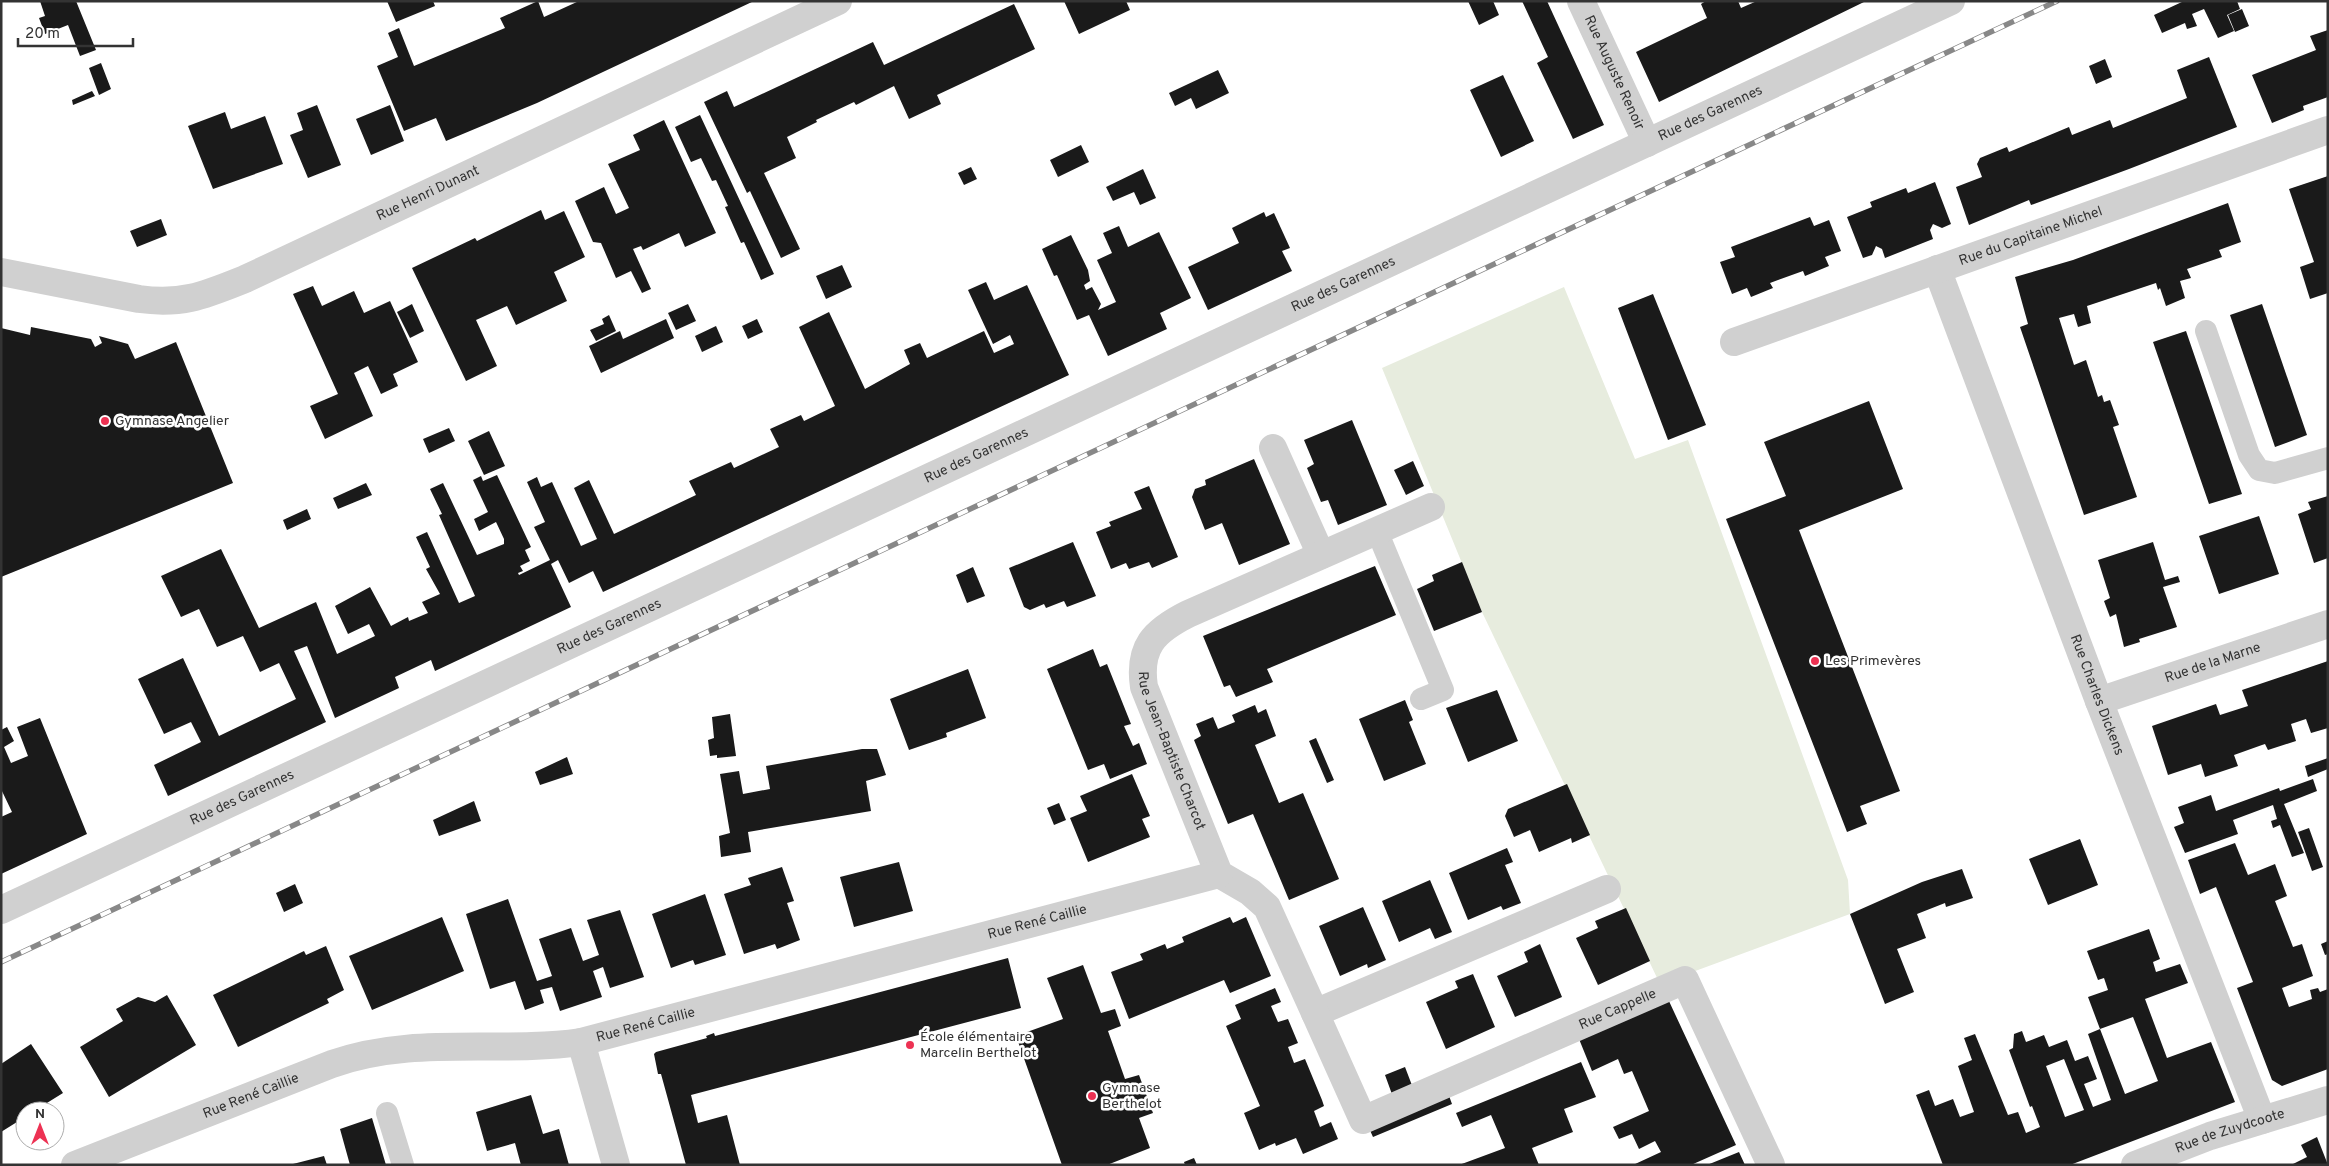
<svg xmlns="http://www.w3.org/2000/svg" width="2329" height="1166" viewBox="0 0 2329 1166" font-family="Overpass,sans-serif">
  <rect width="100%" height="100%" fill="#fff"/>
  <path fill="#e7ecde" d="M1564 287 1635 459 1688 440 1848 880 1850 914 1660 984 1482 612 1382 368Z"/>
  <path fill="#1a1a1a" fill-rule="evenodd" d="M40 1H76L96 50 80 56 68 25 45 34 39 18 45 16Z
    M387 1H433L435 6 396 22Z
    M538 1 544 17 579 1H754L537 103 446 141 436 118 404 131 377 66 398 57 388 33 399 28 414 66 505 28 500 18Z
    M1064 1H1126L1130 10 1079 34Z
    M1468 1H1493L1499 15 1479 25Z
    M1522 1H1547L1604 125 1573 139 1537 63 1548 57Z
    M1706 1H1738L1741 8 1757 1H1866L1659 102 1636 52 1707 18 1701 4Z
    M2184 1H2237L2240 9 2227 15 2234 31 2218 38 2204 9 2192 14 2197 26 2187 29 2185 23 2162 33 2154 15Z
    M1014 4 1035 49 937 95 941 104 909 119 894 86 856 105 854 102 816 120 817 122 787 137 796 158 764 173 800 249 781 258 750 191 747 193 704 102 727 91 734 107 873 42 884 65Z
    M2242 9 2249 26 2235 32 2228 15Z
    M2328 30V97L2303 106 2304 110 2272 123 2252 75 2316 50 2310 36Z
    M2209 57 2237 127 2129 169 2031 205 2029 200 1969 225 1956 187 1982 177 1977 164 1980 158 2007 147 2009 152 2069 127 2072 135 2110 120 2113 128 2187 98 2177 70Z
    M2105 59 2112 77 2096 84 2089 66Z
    M101 63 111 89 99 95 89 68Z
    M1218 70 1229 93 1196 109 1191 98 1175 106 1169 93Z
    M1503 75 1534 141 1501 157 1470 90Z
    M92 91 95 96 73 105 72 100Z
    M317 105 341 165 308 178 290 135 303 130 297 113Z
    M390 105 404 141 371 155 356 119Z
    M225 112 231 129 265 116 283 164 213 189 188 126Z
    M700 115 774 274 761 280 744 242 741 243 725 207 728 206 716 180 712 181 701 158 691 162 675 127Z
    M664 120 716 233 685 247 679 233 643 250 641 246 633 249 651 289 642 293 631 271 616 278 601 243 593 242 575 201 604 187 616 214 629 208 608 164 640 150 633 135Z
    M1081 145 1089 162 1058 177 1050 160Z
    M971 167 977 179 964 185 958 173Z
    M1143 169 1156 198 1140 205 1134 192 1113 201 1106 187Z
    M2328 176V293L2310 299 2300 267 2314 262 2289 189Z
    M1935 182 1951 224 1942 228 1933 224 1930 230 1933 239 1885 258 1882 249 1876 246 1872 255 1863 258 1847 217 1872 207 1870 202 1906 188 1908 193Z
    M2228 203 2241 242 2219 250 2222 257 2187 269 2191 278 2180 281 2185 298 2166 306 2160 288 2158 290 2156 283 2087 306 2091 323 2078 327 2074 314 2059 318 2074 365 2086 360 2098 397 2102 395 2104 402 2110 400 2119 425 2113 427 2137 497 2084 515 2020 327 2028 324 2015 277 2073 260Z
    M541 210 545 220 564 211 585 257 554 272 567 301 516 325 507 306 476 320 497 366 466 381 412 268 475 238 477 241Z
    M1264 212 1266 217 1274 213 1290 248 1282 251 1292 271 1208 310 1188 267 1239 243 1232 228Z
    M1810 217 1814 226 1829 220 1841 251 1825 257 1829 266 1805 276 1803 271 1770 283 1773 288 1751 297 1747 288 1732 294 1720 262 1735 257 1731 247Z
    M161 219 167 235 137 247 130 231Z
    M1119 226 1128 247 1159 232 1191 298 1160 313 1167 329 1108 356 1089 315 1077 320 1057 275 1054 276 1042 249 1071 235 1088 270 1090 281 1084 285 1086 290 1092 287 1101 304 1098 310 1116 302 1097 260 1112 253 1103 233Z
    M842 265 852 287 826 299 816 276Z
    M986 282 994 300 1027 285 1069 375 603 592 593 571 569 583 558 560 551 564 571 607 435 671 431 660 395 677 399 688 335 718 307 646 294 651 326 722 168 796 154 765 201 742 191 722 164 734 138 679 183 658 219 736 296 699 279 663 260 672 243 636 217 647 199 609 181 617 161 576 221 549 259 628 316 602 337 654 375 636 369 624 348 634 335 606 370 587 391 626 408 617 409 621 428 613 422 602 440 594 426 569 430 567 416 537 427 532 459 603 475 596 439 515 442 514 430 489 443 483 477 555 504 544V539L496 522 479 531 474 519 488 512 473 480 481 476 483 481 497 475 531 547 525 550 530 561 520 566 523 571 518 573 519 575 550 560 534 527 545 522 527 482 537 477 541 487 552 482 581 546 597 539 574 488 589 480 614 534 696 495 689 481 731 462 734 468 779 447 770 429 801 415 804 421 835 406 799 327 829 312 865 389 910 364 904 350 920 343 927 358 984 331 994 353 1014 344 1010 335 993 344 968 290Z
    M313 286 322 306 354 291 364 313 390 301 418 362 393 374 398 386 381 394 368 366 354 373 373 416 325 439 310 406 338 394 293 294Z
    M1653 294 1706 425 1668 440 1618 308Z
    M412 304 424 331 410 338 397 312Z
    M688 304 696 321 676 330 668 313Z
    M2262 304 2307 435 2275 447 2230 315Z
    M609 315 616 331 596 341 590 330 604 324 602 319Z
    M666 319 674 338 601 373 589 346 620 331 623 339Z
    M757 319 763 332 748 339 742 326Z
    M716 326 723 342 702 352 695 336Z
    M31 327 91 339 95 347 102 343 99 336 128 344 135 359 176 342 233 483 1 577V328L30 335Z
    M2186 331 2242 494 2209 504 2153 342Z
    M1869 401 1903 489 1799 530 1900 791 1860 806 1867 824 1847 832 1726 519 1786 496 1764 442Z
    M1352 420 1387 505 1338 525 1328 500 1321 502 1307 468 1314 464 1304 440Z
    M449 428 455 441 429 453 423 439Z
    M489 431 505 466 484 475 468 441Z
    M1254 459 1290 544 1239 565 1222 523 1205 530 1192 497 1195 489 1206 485 1205 480Z
    M1413 461 1424 486 1406 495 1394 470Z
    M366 483 372 495 338 509 333 498Z
    M1149 486 1178 557 1152 568 1149 562 1129 569 1126 563 1111 569 1096 532 1111 526 1109 522 1142 509 1134 492Z
    M2328 496V558L2314 563 2298 514 2311 509 2308 502Z
    M307 509 311 519 287 530 283 520Z
    M2259 516 2279 574 2219 594 2199 536Z
    M1073 542 1096 596 1067 607 1064 601 1046 608 1044 604 1030 610 1024 607 1009 568Z
    M2153 542 2165 580 2178 576 2180 582 2163 587 2177 627 2139 639 2140 642 2124 647 2116 614 2110 617 2104 601 2110 598 2098 560Z
    M1462 562 1482 612 1434 631 1417 589 1434 581 1432 575Z
    M1375 566 1396 615 1267 669 1273 682 1236 697 1230 685 1224 687 1203 636Z
    M973 567 985 596 967 603 956 575Z
    M1093 649 1100 667 1107 664 1131 724 1124 726 1133 746 1139 743 1147 764 1110 779 1104 764 1088 770 1047 669Z
    M2328 661V728L2311 733 2306 719 2291 724 2296 741 2268 750 2265 744 2262 745 2234 755 2238 766 2205 777 2201 764 2168 775 2152 726 2216 704 2220 715 2248 706 2242 690Z
    M968 669 986 718 946 733 947 737 909 750 890 699Z
    M1497 690 1518 741 1468 762 1446 708Z
    M1405 700 1413 720 1409 722 1426 764 1384 781 1359 719Z
    M1255 705 1258 713 1266 709 1276 736 1255 745 1279 803 1303 793 1339 879 1289 900 1253 814 1228 824 1194 740 1201 736 1196 724 1213 717 1218 729 1235 722 1232 715Z
    M730 714 736 756 717 758V755L710 756 708 740 714 738 712 717Z
    M40 718 87 834 1 874V817L12 812 1 789V730L7 727 14 741 4 747 11 763 28 756 17 727Z
    M1316 738 1334 780 1327 783 1309 741Z
    M862 749H877L886 775 866 781 871 811 748 832 751 852 721 857 719 836 730 833 720 774 739 771 743 794 770 789 766 766Z
    M567 757 573 774 540 785 535 772Z
    M2328 758V769L2308 777 2305 766Z
    M1132 774 1150 816 1142 819 1150 837 1088 862 1070 818 1087 811 1080 796Z
    M2313 779 2317 791 2284 804 2304 853 2292 857 2280 825 2273 828 2271 821 2277 819 2273 805 2233 820 2238 834 2185 853 2174 827 2184 823 2178 807 2211 795 2216 811 2279 788 2280 791Z
    M1567 784 1590 835 1572 843 1571 838 1539 852 1530 830 1514 837 1505 816 1508 809Z
    M474 801 481 821 439 836 433 820Z
    M1059 803 1066 820 1054 825 1047 808Z
    M2309 828 2323 867 2312 871 2298 832Z
    M2080 839 2098 885 2048 905 2029 859Z
    M2235 843 2248 875 2275 864 2287 896 2275 901 2293 947 2302 944 2313 976 2282 988 2289 1007 2312 999 2310 990 2318 988 2320 992 2328 989V1069L2282 1086 2272 1080 2237 988 2253 982 2216 887 2200 894 2188 860Z
    M1507 848 1513 862 1505 865 1521 903 1503 910 1501 906 1468 920 1449 873Z
    M899 862 913 911 854 927 840 877Z
    M782 867 794 901 787 903 800 940 777 949 775 944 744 954 724 894 751 885 748 878Z
    M1962 869 1973 898 1946 907 1945 903 1917 914 1926 938 1897 949 1914 992 1885 1004 1850 914 1922 882Z
    M1430 880 1452 932 1435 939 1430 928 1399 942 1382 901Z
    M295 884 303 903 284 912 276 893Z
    M705 894 726 955 695 965 693 960 671 968 652 914Z
    M508 899 537 981 552 976 539 939 571 928 583 961 599 955 587 920 620 910 644 977 610 988 603 967 593 971 602 997 560 1011 552 987 540 990 544 1003 525 1010 515 981 490 989 466 914Z
    M1363 907 1386 960 1368 968 1367 964 1340 976 1319 926Z
    M1626 908 1650 961 1598 985 1576 938 1598 928 1595 921Z
    M442 917 464 971 372 1010 349 956Z
    M1230 917 1233 923 1246 917 1271 976 1230 993 1224 980 1129 1019 1111 972 1143 960 1140 954 1165 944 1167 949 1184 942 1182 937Z
    M2149 929 2160 959 2153 962 2156 972 2180 964 2188 983 2145 999 2167 1058 2211 1042 2235 1102 2070 1165H1943L1916 1095 1929 1090 1935 1106 1953 1099 1960 1117 1974 1112 1958 1066 1972 1060 1964 1038 1975 1034 2008 1115 2018 1112 2026 1133 2040 1127 2032 1106 2030 1107 2009 1050 2013 1048 2014 1034 2022 1031 2026 1042 2044 1035 2049 1047 2067 1040 2075 1061 2088 1056 2097 1079 2084 1084 2093 1107 2111 1100 2088 1034 2100 1029 2125 1094 2158 1081 2133 1017 2100 1029 2088 997 2108 990 2104 978 2098 980 2087 951ZM2064 1059 2084 1110 2065 1117 2046 1066Z
    M2328 941V954L2325 955 2321 944Z
    M1540 944 1562 997 1515 1017 1497 976 1528 962 1524 952Z
    M326 946 344 990 327 999 329 1003 238 1047 213 995 304 951 306 955Z
    M1008 958 1021 1008 691 1095 698 1123 727 1115 740 1165H686L661 1074H658L654 1054 656 1052 707 1038 706 1036 714 1033 715 1036Z
    M1083 965 1101 1013 1115 1009 1121 1026 1108 1031 1125 1079 1139 1075 1153 1113 1139 1118 1150 1148 1107 1165H1062L1016 1036 1063 1019 1047 978Z
    M1473 974 1495 1027 1446 1049 1426 1002 1458 988 1455 981Z
    M1275 988 1281 1002 1271 1006 1278 1022 1288 1019 1298 1043 1288 1047 1294 1063 1305 1059 1322 1100 1324 1106 1314 1111 1320 1127 1331 1122 1338 1139 1303 1154 1296 1138 1276 1146 1275 1143 1259 1150 1244 1113 1260 1106 1226 1026 1241 1019 1235 1005Z
    M167 995 196 1045 109 1097 80 1047 123 1021 116 1009 138 997 155 1002Z
    M1668 999 1736 1145 1691 1165H1633L1661 1152 1655 1141 1639 1149 1632 1134 1619 1139 1613 1127 1649 1111 1632 1071 1624 1074 1618 1059 1592 1071 1579 1039Z
    M31 1044 63 1093 34 1111H25V1117L1 1132V1064Z
    M1581 1062 1596 1097 1564 1109 1573 1132 1532 1148 1539 1165H1459L1505 1148 1491 1115 1462 1127 1456 1113Z
    M1405 1067 1413 1088 1393 1097 1385 1075Z
    M1448 1093 1452 1104 1373 1137 1368 1126Z
    M531 1095 543 1134 559 1129 569 1165H521L515 1143 487 1151 476 1112Z
    M372 1118 386 1165H350L340 1129Z
    M2317 1137 2328 1165H2291L2307 1157 2301 1145Z
    M1739 1152 1745 1165H1707Z
    M324 1156 327 1165H293V1164Z
    M1194 1158 1197 1165H1185L1184 1162Z"/>
  <g fill="none" stroke-linecap="round" stroke-linejoin="round">
    <path stroke="#d0d0d0" stroke-width="22" d="M2206 331 2249 455 2259 470 2275 473 2328 458
      M1377 531 1443 690 1421 699
      M387 1113 403 1165"/>
    <g stroke="#d0d0d0" stroke-width="28">
      <path id="s1" d="M1581 1 1647 143"/>
      <path id="s2" d="M1937 269 2099 701 2262 1120"/>
      <path id="s3" d="M1 272 139 299C183 305 205 295 245 279L838 1"/>
      <path id="s4" d="M1734 342 2328 130"/>
      <path d="M1273 448 1321 555"/>
      <path id="s5" d="M1431 507 1188 614C1154 631 1138 647 1144 687L1219 874 1250 892 1267 907 1315 1013 1607 889"/>
      <path id="s6" d="M2099 701 2328 624"/>
      <path id="s7" d="M1 910 1951 1"/>
      <path id="s8" d="M1315 1013 1363 1120 1685 980 1771 1165"/>
      <path d="M581 1042 616 1165"/>
      <path id="s9" d="M75 1165 332 1064C415 1035 497 1054 581 1042L1219 874"/>
      <path id="s10" d="M2135 1165 2210 1136 2328 1100"/>
    </g>
    <defs>
      <path id="rail" d="M1 962 2057 1"/>
    </defs>
    <use href="#rail" stroke="#888" stroke-width="5.5"/>
    <use href="#rail" stroke="#fff" stroke-width="4" stroke-dasharray="11" stroke-linecap="butt"/>
  </g>
  <g fill="#ed3253" stroke="#fff" stroke-width="2">
    <circle cx="105" cy="421" r="5"/>
    <circle cx="1815" cy="661" r="5"/>
    <circle cx="910" cy="1045" r="5"/>
    <circle cx="1092" cy="1096" r="5"/>
  </g>
  <g text-anchor="middle" dominant-baseline="central" stroke-width="5" stroke-linejoin="round" paint-order="stroke">
    <g font-size="14" fill="#333" stroke="#fff">
      <text stroke="none"><textPath href="#s1" startOffset="79">Rue Auguste Renoir</textPath></text>
      <text stroke="none"><textPath href="#s7" startOffset="1886">Rue des Garennes</textPath></text>
      <text stroke="none"><textPath href="#s3" startOffset="452">Rue Henri Dunant</textPath></text>
      <text stroke="none"><textPath href="#s4" startOffset="315">Rue du Capitaine Michel</textPath></text>
      <text stroke="none"><textPath href="#s7" startOffset="1481">Rue des Garennes</textPath></text>
      <text stroke="none"><textPath href="#s7" startOffset="1076">Rue des Garennes</textPath></text>
      <text stroke="none"><textPath href="#s7" startOffset="671">Rue des Garennes</textPath></text>
      <text stroke="none"><textPath href="#s6" startOffset="120">Rue de la Marne</textPath></text>
      <text stroke="none"><textPath href="#s2" startOffset="455">Rue Charles Dickens</textPath></text>
      <text stroke="none"><textPath href="#s5" startOffset="428">Rue Jean-Baptiste Charcot</textPath></text>
      <text stroke="none"><textPath href="#s7" startOffset="266">Rue des Garennes</textPath></text>
      <text stroke="none"><textPath href="#s9" startOffset="999">Rue René Caillie</textPath></text>
      <text stroke="none"><textPath href="#s8" startOffset="395">Rue Cappelle</textPath></text>
      <text stroke="none"><textPath href="#s9" startOffset="594">Rue René Caillie</textPath></text>
      <text stroke="none"><textPath href="#s9" startOffset="189">Rue René Caillie</textPath></text>
      <text stroke="none"><textPath href="#s10" startOffset="101">Rue de Zuydcoote</textPath></text>
    </g>
    <g font-size="14" fill="#333" stroke="#fff" text-anchor="start">
      <text x="115" y="421">Gymnase Angelier</text>
      <text x="1825" y="661">Les Primevères</text>
      <text x="920" y="1037">École élémentaire<tspan x="920" dy="16">Marcelin Berthelot</tspan></text>
      <text x="1102" y="1088">Gymnase<tspan x="1102" dy="16">Berthelot</tspan></text>
    </g>
  </g>
  <rect width="2329" height="1166" fill="none" stroke="#333333" stroke-width="5"/>
  <g transform="translate(40 1126)"><circle r="24" fill="#ffffff" stroke="#adadad"/>
  <path d="M0-4L9 19L0 12L-9 19Z" fill="#ed3253"/>
  <text y="-8" font-size="14" font-weight="bold" text-anchor="middle" fill="#333333">N</text>
  </g>
  <path d="M18 38v8h115v-8" fill="none" stroke="#333333" stroke-width="2.5"/>
  <text x="25" y="38" font-size="15" fill="#333333" stroke="#ffffff" stroke-width="4" paint-order="stroke">20 m</text>
</svg>
